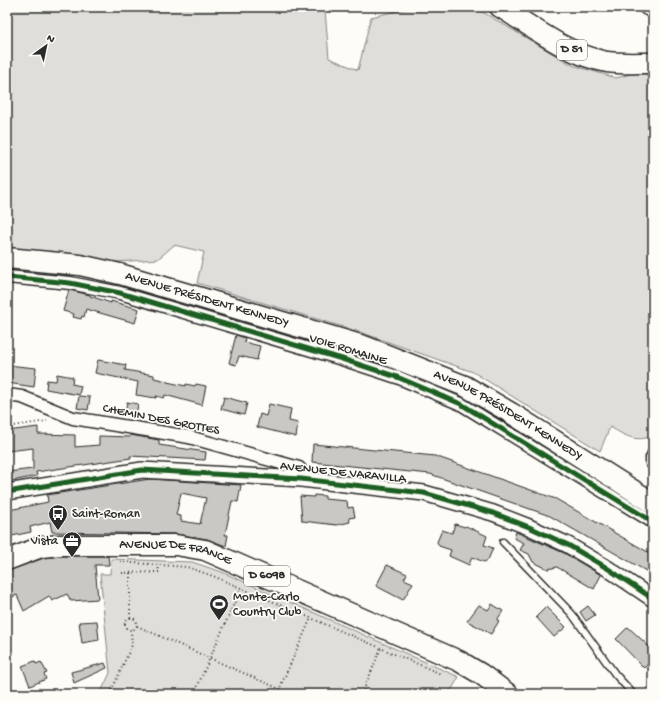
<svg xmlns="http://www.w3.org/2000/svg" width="660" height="701" viewBox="0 0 660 701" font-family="'Gochi Hand',sans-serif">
  <rect width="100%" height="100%" fill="#fdfcf7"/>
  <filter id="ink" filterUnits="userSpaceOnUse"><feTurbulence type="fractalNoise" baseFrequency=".025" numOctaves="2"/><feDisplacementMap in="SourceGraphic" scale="8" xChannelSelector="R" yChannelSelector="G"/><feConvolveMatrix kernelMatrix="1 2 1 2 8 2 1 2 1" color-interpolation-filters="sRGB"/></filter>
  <g filter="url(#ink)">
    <path fill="#dfdeda" stroke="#858482" d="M7 7H318L325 10 329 58 358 70 371 17 414 7H474L572 65 616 78 631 74H645L653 83V435C637 444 624 435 610 427L600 451 473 372 357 331 197 283 204 252 174 245 158 259 117 262 7 247Z
      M111 559 192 562 222 572 459 677 449 694H100L110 673 100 574H110Z"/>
    <path fill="#c9c8c4" stroke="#2b2b2b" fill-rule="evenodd" d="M69 290 90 295V296L111 303V301L139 309 135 323 86 309 84 317 82 316 81 319 73 317 74 314 63 311Z
      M236 335 245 338 244 342 260 346 257 360 239 356 236 365 229 363Z
      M98 360 126 365 125 370 154 375V378L167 381V382L186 386V384L195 386 196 384 206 386 202 405 165 395 164 398 156 396V398L136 395 138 382 95 373Z
      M7 365 36 368 34 387 7 383Z
      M57 374 73 377 72 384 81 386 79 395 46 389 47 380 56 381Z
      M79 396 90 397 88 410 77 408Z
      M224 397 247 403 244 415 221 409Z
      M127 402 138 404 136 415 125 413Z
      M269 404 291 409 289 421 298 423 296 437 257 427 260 414 266 416Z
      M38 427V434L75 435V447L99 445V436L130 437V435L159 440V445L206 452 205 460 130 456 131 458 36 472 37 476 7 482V472L33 469V448L7 451V431Z
      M313 444 435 456 556 499 653 555V575L550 516 430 474 312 462Z
      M150 479 241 485 238 502 232 501 225 535H228L226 546 207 539 176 534 52 532 50 522 30 527 31 532 7 537V514L9 513V510L48 502 47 495ZM181 493 206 498 200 524 181 521V516L176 515Z
      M314 495 325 496V499L347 501 348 508 353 507 355 517 349 518 350 522 337 525 302 521 300 496 314 497Z
      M455 524 465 527 466 526 487 536 484 545 493 548 488 560 484 562 472 557 469 565 449 556 451 550 439 546 437 542 442 530 452 533Z
      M516 532 564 553 601 575 594 589 557 567 548 569 533 562 529 554 520 550 524 543 514 538Z
      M61 556H108L109 565H95L98 599 71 601 67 594 52 601 49 596 24 611 17 595 7 599V571L44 558Z
      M387 565 407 574 404 579 413 583 403 600 376 586Z
      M492 604 503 611 497 620 499 621 491 634 467 621 479 605 488 610Z
      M588 606 595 615 586 621 580 612Z
      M546 607 566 627 554 637 536 617Z
      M97 621 99 640 82 643 79 622Z
      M628 627 653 650V659L644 668 616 639Z
      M35 661 36 664 41 662 47 673 44 674 46 679 30 686 22 666Z
      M105 663 107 668 74 683 71 672Z"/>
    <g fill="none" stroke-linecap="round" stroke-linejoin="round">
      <defs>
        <path id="service" d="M653 449 649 457V464L653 467
          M503 542 572 614 615 674 633 694"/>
        <path id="minor" d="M7 277 70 283 120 293 342 359 397 377 461 404 653 522
          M7 395 22 397 73 418 189 437 299 468 302 472 301 479"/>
        <path id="tertiary" d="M7 492 142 470 301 479 424 493 493 513 529 527 568 545 607 568 653 599"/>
        <path id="secondary" d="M648 7 653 8"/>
        <g id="primary">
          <path d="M500 7C533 27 568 55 607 62 622 64 638 63 653 63"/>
          <path id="s1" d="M7 258 80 265 120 274 364 346 465 386 511 413 653 503"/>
          <path id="s2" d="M7 560 41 547 60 545H176L205 550 459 661 481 674 508 694"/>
        </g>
      </defs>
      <use href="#service" stroke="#2b2b2b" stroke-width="9"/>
      <use href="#minor" stroke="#2b2b2b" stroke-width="15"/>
      <use href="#tertiary" stroke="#2b2b2b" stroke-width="18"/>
      <use href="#secondary" stroke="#2b2b2b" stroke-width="20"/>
      <use href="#primary" stroke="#2b2b2b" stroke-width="23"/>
      <path stroke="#2b2b2b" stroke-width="2" stroke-dasharray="1 3" stroke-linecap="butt" d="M7 427 47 421
        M120 562 187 567 213 576 441 674
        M118 573 159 572 158 564
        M130 573V618
        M125 624a6 6 0 1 1 12 0a6 6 0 1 1-12 0Z
        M137 626 291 694
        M110 694 132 645 131 631
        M194 694 241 588
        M277 694 311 618
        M362 694 381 648"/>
      <use href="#service" stroke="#fdfcf7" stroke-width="6"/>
      <use href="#minor" stroke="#fdfcf7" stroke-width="12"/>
      <use href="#tertiary" stroke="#fdfcf7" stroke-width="15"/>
      <use href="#secondary" stroke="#fdfcf7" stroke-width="17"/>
      <use href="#primary" stroke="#fdfcf7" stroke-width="20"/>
      <defs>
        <path id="cycleway" d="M7 277 70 283 120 293 342 359 397 377 461 404 653 522
          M7 492 142 470 301 479 424 493 493 513 529 527 568 545 607 568 653 599"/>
      </defs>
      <use href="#cycleway" stroke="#fdfcf7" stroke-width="8"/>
      <use href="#cycleway" stroke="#1b5e20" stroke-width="5"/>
    </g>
  </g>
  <defs>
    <symbol id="bus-pin" viewBox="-11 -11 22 30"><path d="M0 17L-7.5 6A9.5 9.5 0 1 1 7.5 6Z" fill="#2b2b2b" stroke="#fdfcf7"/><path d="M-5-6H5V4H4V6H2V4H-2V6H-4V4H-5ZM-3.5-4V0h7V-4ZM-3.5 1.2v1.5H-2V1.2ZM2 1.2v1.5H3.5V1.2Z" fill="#fff"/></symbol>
    <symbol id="office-pin" viewBox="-11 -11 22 30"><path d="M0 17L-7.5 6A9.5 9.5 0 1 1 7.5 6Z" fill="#2b2b2b" stroke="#fdfcf7"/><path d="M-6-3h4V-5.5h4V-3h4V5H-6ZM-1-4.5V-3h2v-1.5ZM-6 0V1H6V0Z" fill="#fff"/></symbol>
    <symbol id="stadium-pin" viewBox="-11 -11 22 30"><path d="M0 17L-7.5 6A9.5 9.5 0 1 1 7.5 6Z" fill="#2b2b2b" stroke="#fdfcf7"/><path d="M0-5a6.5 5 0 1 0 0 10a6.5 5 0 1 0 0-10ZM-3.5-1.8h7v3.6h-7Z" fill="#fff"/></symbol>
  </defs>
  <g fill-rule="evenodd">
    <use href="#bus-pin" x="47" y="503" width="22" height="30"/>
    <use href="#office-pin" x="61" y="530" width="22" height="30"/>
    <use href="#stadium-pin" x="208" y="593" width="22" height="30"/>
  </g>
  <g text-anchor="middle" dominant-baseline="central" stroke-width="3.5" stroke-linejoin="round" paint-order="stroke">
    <g fill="#fdfcf7" stroke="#6a6a68" stroke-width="1">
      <rect x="557" y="40" width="30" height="20" rx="3"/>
      <rect x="244" y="566" width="46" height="20" rx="3"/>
    </g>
    <g font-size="12" font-weight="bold" fill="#2b2b2b">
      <text x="572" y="50">D 51</text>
      <text x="267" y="576">D 6098</text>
    </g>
    <g font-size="13" fill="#2b2b2b" stroke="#fdfcf7">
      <text stroke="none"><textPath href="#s1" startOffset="205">AVENUE PRÉSIDENT KENNEDY</textPath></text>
      <text transform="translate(348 350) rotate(17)">VOIE ROMAINE</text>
      <text stroke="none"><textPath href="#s1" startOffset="529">AVENUE PRÉSIDENT KENNEDY</textPath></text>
      <text transform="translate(161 420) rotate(11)">CHEMIN DES GROTTES</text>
      <text transform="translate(343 473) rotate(6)">AVENUE DE VARAVILLA</text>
      <text stroke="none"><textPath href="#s2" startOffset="172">AVENUE DE FRANCE</textPath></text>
    </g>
    <g font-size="13" fill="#2b2b2b" stroke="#fdfcf7" text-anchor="start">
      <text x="72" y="514">Saint-Roman</text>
      <text x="58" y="541" text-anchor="end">Vista</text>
      <text x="233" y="597">Monte-Carlo<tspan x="233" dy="15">Country Club</tspan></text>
    </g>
  </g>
  <rect width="660" height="701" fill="none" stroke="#fdfcf7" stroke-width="24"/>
  <rect x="12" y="12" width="636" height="677" fill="none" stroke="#2b2b2b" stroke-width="1.5" filter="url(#ink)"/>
  <g transform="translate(46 46) rotate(33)" stroke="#fdfcf7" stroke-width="3" paint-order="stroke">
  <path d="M0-3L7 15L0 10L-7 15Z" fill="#2b2b2b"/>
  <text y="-6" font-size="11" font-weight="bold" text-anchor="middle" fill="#2b2b2b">N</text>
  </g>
</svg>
